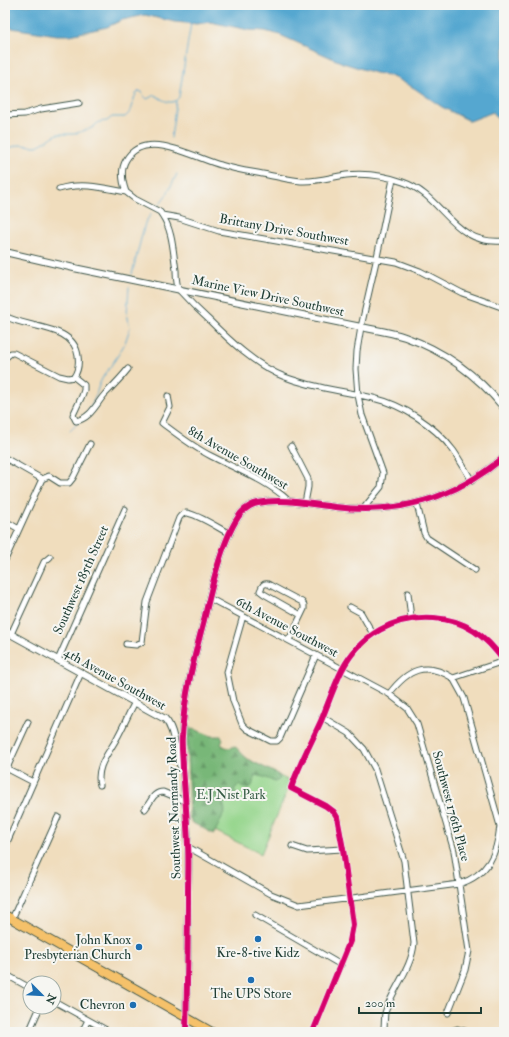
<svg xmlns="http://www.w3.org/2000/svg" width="509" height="1037" viewBox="0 0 509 1037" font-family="'IM FELL Double Pica',serif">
  <defs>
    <pattern id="forest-firs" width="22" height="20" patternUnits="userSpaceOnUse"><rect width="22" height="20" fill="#78b778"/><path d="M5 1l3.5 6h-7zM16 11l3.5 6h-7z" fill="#629663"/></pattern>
  </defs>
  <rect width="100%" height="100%" fill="#f6f6f2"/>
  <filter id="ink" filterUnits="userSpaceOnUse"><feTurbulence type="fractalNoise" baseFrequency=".025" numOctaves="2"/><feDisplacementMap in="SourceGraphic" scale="8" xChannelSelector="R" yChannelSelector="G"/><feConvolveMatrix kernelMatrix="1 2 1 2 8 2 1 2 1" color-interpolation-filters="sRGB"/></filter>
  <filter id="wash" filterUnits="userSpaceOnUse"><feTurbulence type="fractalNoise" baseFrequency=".012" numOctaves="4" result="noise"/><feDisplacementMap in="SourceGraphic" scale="16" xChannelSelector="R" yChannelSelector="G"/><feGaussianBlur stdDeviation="0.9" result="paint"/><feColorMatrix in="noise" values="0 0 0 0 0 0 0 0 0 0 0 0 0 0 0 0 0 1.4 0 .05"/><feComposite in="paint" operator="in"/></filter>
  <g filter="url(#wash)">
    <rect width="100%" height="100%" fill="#f0ddbd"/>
    <path fill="#96d68d" stroke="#5a8a60" d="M186 726 291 782 261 854 189 818Z"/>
    <path fill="url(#forest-firs)" stroke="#4c7a56" d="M194 729 212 736H221L223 740 221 744C225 747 229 750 234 746 239 749 242 755 248 759 258 765 269 769 279 775L280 779 275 782 264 777 255 775 252 786 250 788H243L239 785 234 789 236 793 231 800 223 803 225 811 214 834 191 822 188 732Z"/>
    <path fill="#55a7d0" stroke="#3a7282" d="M5 5H504V126L493 112 470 121 442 107 414 88 397 79 387 75 375 73 343 63 280 35 265 31 249 30 210 22 197 24 175 22 145 15 122 20 107 27 70 35H57L5 27Z"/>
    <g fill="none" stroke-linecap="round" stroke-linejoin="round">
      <path stroke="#55a7d0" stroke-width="1" d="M171 138 176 101
        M5 151 9 148 19 145 37 146 46 141 57 134H74L92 128 99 122 107 121 112 117H125C137 108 130 98 139 91L142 92 144 96 147 99 155 95C163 100 172 107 179 97L191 23
        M157 207 167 194 177 174
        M132 274 145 223 151 214
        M88 412 95 398 99 385 103 377 117 357 125 343 130 328 127 313 129 287
        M70 431 78 423"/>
    </g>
  </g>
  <g filter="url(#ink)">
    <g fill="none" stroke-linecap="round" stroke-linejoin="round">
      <defs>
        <path id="minor" d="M5 115 25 114 41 109 79 103
          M59 189C82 182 104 188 126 192L135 199 160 212 162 215 179 218 219 231 396 262 420 271 462 293 504 308
          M126 192C122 181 120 170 126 160 145 127 196 159 221 165 236 170 253 172 268 175 279 177 290 180 301 181 317 182 331 177 346 175 365 173 386 176 403 182 444 196 452 246 504 241
          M162 215C173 231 173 252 176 270 176 277 176 286 180 291 189 301 198 310 208 319 230 341 255 365 285 377 313 388 344 391 373 398 403 405 434 425 453 450 460 460 466 471 472 481
          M5 316C27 329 74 324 78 356 79 363 78 371 74 377
          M5 358 11 353H14L59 376 68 378 74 377
          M74 377 84 385V390L82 396 73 415 76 421C91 418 96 404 105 394 113 386 121 378 128 369
          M168 396 170 407 162 423C178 435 193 447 211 456 236 469 268 481 289 501
          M291 446 308 479V487L305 503
          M5 458 42 479
          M42 479 49 476 60 483H69L73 478 90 444
          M417 504 424 533 427 538 475 570
          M363 509 381 487 383 473 362 415 358 395 356 369 357 351 361 327 377 257 393 179
          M5 521 19 529
          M5 560 42 479
          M408 593 411 618
          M209 598 389 694 407 708 417 724 454 851 469 951 465 970 448 1013
          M350 607 361 613 373 634
          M243 616 227 672 233 701 242 724 247 729 271 741H277L280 738 316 655
          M11 634 44 562 50 557
          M289 640 304 609V605L302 602 268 584C263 583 262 586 260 591L264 594 301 615
          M126 644 136 645 142 642 147 602 179 518C181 515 183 513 186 513 196 513 220 529 230 534
          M58 660 125 509
          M389 694C408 669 425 661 453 678L504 661
          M322 717 349 733 364 749 375 769 404 861 414 943C412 969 392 989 385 1013 384 1019 385 1026 383 1032
          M6 768 33 782
          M7 768 28 722
          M100 785C95 766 110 752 118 736 124 725 129 713 135 702
          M145 809C151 802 153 792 163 792L185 801
          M292 846 307 851 343 849
          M5 847 81 673
          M188 847 271 894 299 905 459 884C488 875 497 854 500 826L464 698 453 678
          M255 915 341 965
          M12 919 58 817
          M5 974 30 988
          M54 1001 110 1032
          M29 1032 40 1007
          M82 1032 88 1020
          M313 1032 350 941 353 925 343 849 337 817 334 812 326 806 291 788C299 765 311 743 321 721 328 704 334 686 342 670 360 635 395 615 434 618 466 620 486 636 504 661
          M448 1032 457 1029 468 1032"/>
        <path id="tertiary" d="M5 252 74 268 361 327C375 330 391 332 405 337 445 351 478 376 504 408
          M5 631 165 719C177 732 173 755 183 771
          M186 1032C187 986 188 940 188 894 188 878 189 861 188 845 187 819 185 794 183 768 183 757 181 746 182 736 184 696 194 658 204 620 211 590 222 538 241 513 246 508 251 504 258 503 283 498 309 504 335 507 399 515 454 499 504 457"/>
        <path id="primary" d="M5 915 212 1032"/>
      </defs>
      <use href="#minor" stroke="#3e5549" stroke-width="7"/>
      <use href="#tertiary" stroke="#3e5549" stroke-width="8"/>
      <use href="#primary" stroke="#3e5549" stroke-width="10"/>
      <use href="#minor" stroke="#fff" stroke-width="5"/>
      <use href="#tertiary" stroke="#fff" stroke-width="6"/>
      <use href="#primary" stroke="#f5c16b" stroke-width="8"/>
      <defs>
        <path id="cycleway" d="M186 1032C187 986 188 940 188 894 188 878 189 861 188 845 187 819 185 794 183 768 183 757 181 746 182 736 184 696 194 658 204 620 211 590 222 538 241 513 246 508 251 504 258 503 283 498 309 504 335 507 399 515 454 499 504 457
          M313 1032 350 941 353 925 343 849 337 817 334 812 326 806 291 788C299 765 311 743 321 721 328 704 334 686 342 670 360 635 395 615 434 618 466 620 486 636 504 661"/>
      </defs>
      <use href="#cycleway" stroke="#f6f6f2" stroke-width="8"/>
      <use href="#cycleway" stroke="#d6006c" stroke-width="6"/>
    </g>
  </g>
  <g fill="#1f6fb2" stroke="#f6f6f2" stroke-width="1.5">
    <circle cx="258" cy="939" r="4"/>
    <circle cx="139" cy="947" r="4"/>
    <circle cx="251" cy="980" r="4"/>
    <circle cx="133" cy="1005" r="4"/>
  </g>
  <g text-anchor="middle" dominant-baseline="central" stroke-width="4" stroke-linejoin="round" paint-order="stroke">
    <g font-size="13" fill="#1f3d34" stroke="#f6f6f2">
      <text transform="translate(284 230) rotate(10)">Brittany Drive Southwest</text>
      <text transform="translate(268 296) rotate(12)">Marine View Drive Southwest</text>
      <text transform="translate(238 458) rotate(30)">8th Avenue Southwest</text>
      <text transform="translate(81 580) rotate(-66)">Southwest 185th Street</text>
      <text transform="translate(287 627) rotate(28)">6th Avenue Southwest</text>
      <text transform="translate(115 679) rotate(29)">4th Avenue Southwest</text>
      <text transform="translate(451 806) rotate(75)">Southwest 176th Place</text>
      <text transform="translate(174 808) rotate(-92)">Southwest Normandy Road</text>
    </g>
    <g font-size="13" fill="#375c46" stroke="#f6f6f2">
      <text x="231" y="795">E.J Nist Park</text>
    </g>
    <g font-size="13" fill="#1f3d34" stroke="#f6f6f2" text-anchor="end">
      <text x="131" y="940">John Knox<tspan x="131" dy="15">Presbyterian Church</tspan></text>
      <text x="258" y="953" text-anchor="middle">Kre-8-tive Kidz</text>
      <text x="251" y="994" text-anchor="middle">The UPS Store</text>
      <text x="125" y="1005">Chevron</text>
    </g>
  </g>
  <rect width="509" height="1037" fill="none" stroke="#f6f6f2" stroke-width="20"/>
  <g transform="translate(42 995) rotate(114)"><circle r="19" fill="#f6f6f2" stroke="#a0aca6"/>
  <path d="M0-3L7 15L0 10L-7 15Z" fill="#1f6fb2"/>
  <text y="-6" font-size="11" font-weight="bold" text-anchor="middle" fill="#1f3d34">N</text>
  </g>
  <path d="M359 1007v6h122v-6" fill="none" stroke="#1f3d34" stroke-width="2"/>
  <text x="365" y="1007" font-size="12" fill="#1f3d34" stroke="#f6f6f2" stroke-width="3" paint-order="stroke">200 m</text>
</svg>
